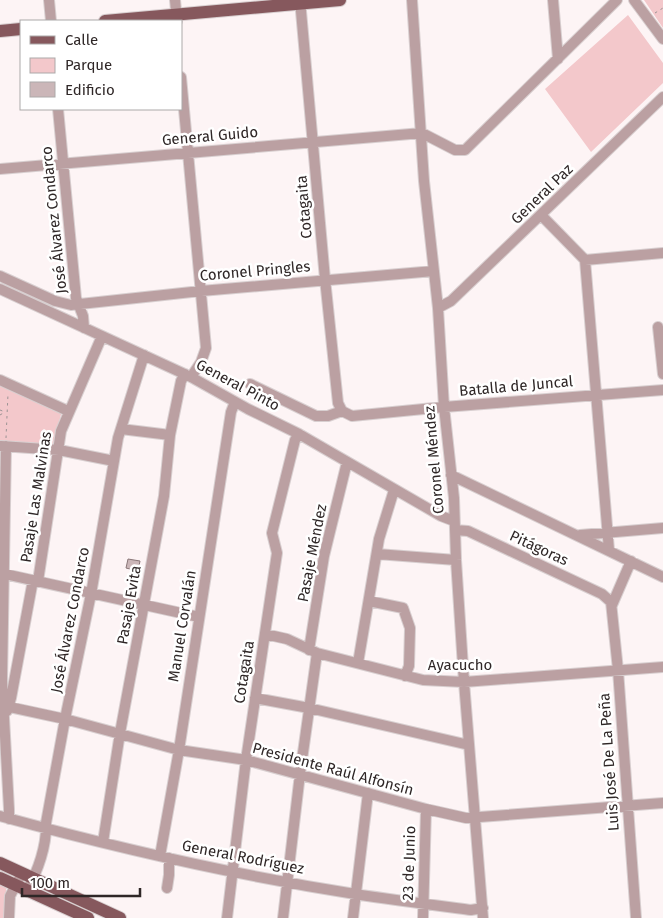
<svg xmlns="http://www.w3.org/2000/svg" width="663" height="918" viewBox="0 0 663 918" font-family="'Fira Sans',sans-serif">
  <rect width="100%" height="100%" fill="#fdf4f5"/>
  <path fill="#f3c8cb" d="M644 0H663V28Z
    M628 15 663 63V83L591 152 545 89Z
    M0 385 62 411 53 444 0 441Z
    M0 881 6 884V918H0Z"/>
  <path fill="#cbb6b8" stroke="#897677" d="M128 559 140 561 138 571 126 568Z"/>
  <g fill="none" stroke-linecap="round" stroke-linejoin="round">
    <defs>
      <path id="minor" d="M49 0 51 21
        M175 0 177 21
        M300 0 325 279 338 403 342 411 352 416 444 407 663 390
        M412 0 424 181 438 308 444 407 454 498 456 560 464 682 483 918
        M553 0 558 59
        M634 0 663 39
        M181 77 206 348 201 362 191 377
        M58 109 76 298 83 316 84 328
        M0 169 422 133 455 150H465L617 0
        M541 215 585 260
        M585 260 609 550
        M585 260 663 253
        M0 276 55 301 71 305 201 291 434 271
        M0 289 191 377 248 409 299 434 441 516 454 521
        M438 308 451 301 663 97
        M658 327 663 374
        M0 380 68 411
        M250 384 316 416H328L342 411
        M121 429 170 435
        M1 446 59 450 114 461
        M6 446 2 681 9 809V819
        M451 475 663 577
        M455 530 468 531 602 594 611 602 618 670 636 918
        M580 535 663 528
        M377 554 456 560
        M0 573 199 617
        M38 581 61 431 102 336
        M369 601 403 608 410 628 409 666 405 676
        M612 605 631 561
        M265 634 287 639 317 653 423 680 464 682 663 667
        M309 650 324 556 347 462
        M358 663 379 539 394 490
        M255 698 309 708 469 745
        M0 705 65 719 179 750 246 760 426 809 466 818 663 803
        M7 711 11 698 33 580
        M0 816C117 848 235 875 355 894 394 900 433 905 471 910L483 908
        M103 842 120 733 164 496 170 435 181 381 185 374
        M160 856 179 750 231 412 235 402
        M167 888 169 875V858
        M27 890C38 871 47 845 46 823L65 719 91 594 118 438 144 355
        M9 918 10 896 19 879
        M227 918 246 760 277 553 272 533 295 440 299 434
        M283 918 300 774 317 653
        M353 918 368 793
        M423 918 426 809"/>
      <path id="major" d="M105 21 340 0
        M0 31 21 29
        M0 863 120 918
        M0 878 88 918"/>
    </defs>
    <use href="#minor" stroke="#d8cfd0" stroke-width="12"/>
    <use href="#major" stroke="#d8cfd0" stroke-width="14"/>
    <path stroke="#9c9394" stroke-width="1" stroke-dasharray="2.5 4" stroke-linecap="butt" d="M655 13 663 8
      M0 410 5 412
      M0 415 5 412
      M6 438 8 394"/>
    <use href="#minor" stroke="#bba0a2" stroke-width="10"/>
    <use href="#major" stroke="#86585d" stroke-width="12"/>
  </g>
  <g text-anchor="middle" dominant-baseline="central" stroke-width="5" stroke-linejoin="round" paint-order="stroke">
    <g font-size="15" fill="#2f2727" stroke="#fff">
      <text transform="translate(210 136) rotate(-5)">General Guido</text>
      <text transform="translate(542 194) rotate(-44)">General Paz</text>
      <text transform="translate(304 207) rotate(-95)">Cotagaita</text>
      <text transform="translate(54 220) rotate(-96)">José Álvarez Condarco</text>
      <text transform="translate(255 271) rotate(-5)">Coronel Pringles</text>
      <text transform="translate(238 385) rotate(28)">General Pinto</text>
      <text transform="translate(516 386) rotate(-5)">Batalla de Juncal</text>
      <text transform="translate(434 460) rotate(-95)">Coronel Méndez</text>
      <text transform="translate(36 497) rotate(-81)">Pasaje Las Malvinas</text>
      <text transform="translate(539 548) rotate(25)">Pitágoras</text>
      <text transform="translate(312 553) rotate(-79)">Pasaje Méndez</text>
      <text transform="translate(129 605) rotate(-80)">Pasaje Evita</text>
      <text transform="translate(70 620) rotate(-79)">José Álvarez Condarco</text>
      <text transform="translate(182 626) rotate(-81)">Manuel Corvalán</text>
      <text x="460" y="665">Ayacucho</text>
      <text transform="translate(244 672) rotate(-81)">Cotagaita</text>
      <text transform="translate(609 762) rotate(-94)">Luis José De La Peña</text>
      <text transform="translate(333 769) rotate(15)">Presidente Raúl Alfonsín</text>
      <text transform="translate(243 857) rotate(11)">General Rodríguez</text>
      <text transform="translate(409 863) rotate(-88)">23 de Junio</text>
    </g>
  </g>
  <rect x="20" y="20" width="162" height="90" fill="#ffffff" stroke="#aca9a9"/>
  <rect x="30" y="36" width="25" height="8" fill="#86585d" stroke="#aca9a9"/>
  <text x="65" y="45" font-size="15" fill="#2f2727">Calle</text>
  <rect x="30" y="58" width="25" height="15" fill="#f3c8cb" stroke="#aca9a9"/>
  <text x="65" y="70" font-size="15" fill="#2f2727">Parque</text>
  <rect x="30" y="82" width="25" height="15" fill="#cbb6b8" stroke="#aca9a9"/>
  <text x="65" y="95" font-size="15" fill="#2f2727">Edificio</text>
  <path d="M22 888v8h118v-8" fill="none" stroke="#2f2727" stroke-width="2.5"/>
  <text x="30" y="888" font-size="15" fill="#2f2727" stroke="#ffffff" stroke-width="4" paint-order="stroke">100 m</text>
</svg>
